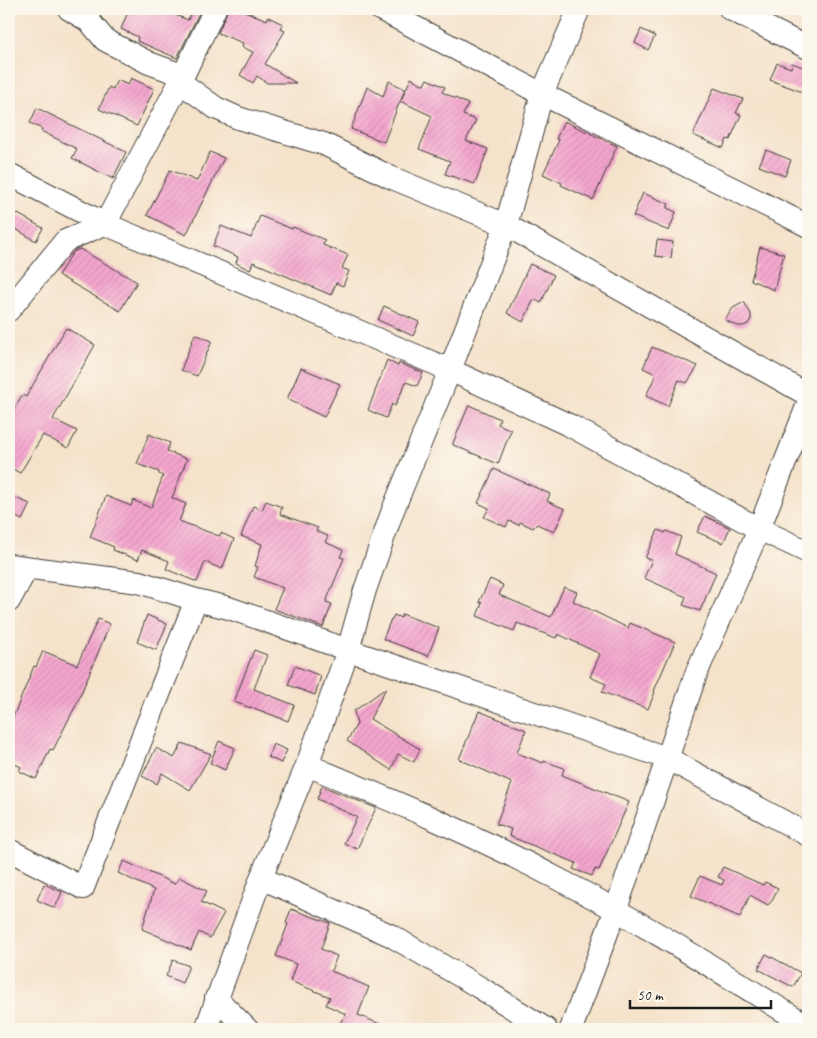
<svg xmlns="http://www.w3.org/2000/svg" width="817" height="1038" viewBox="0 0 817 1038" font-family="Caveat,sans-serif">
  <defs>
    <pattern id="building-hatch" width="6" height="6" patternUnits="userSpaceOnUse" patternTransform="scale(1.25)"><rect width="6" height="6" fill="#f4a6ce"/><path d="M-1 1l2-2M0 6l6-6M5 7l2-2" fill="none" stroke="#d18eb0"/></pattern>
  </defs>
  <rect width="100%" height="100%" fill="#fbf7ec"/>
  <filter id="ink" filterUnits="userSpaceOnUse"><feTurbulence type="fractalNoise" baseFrequency=".02" numOctaves="2"/><feDisplacementMap in="SourceGraphic" scale="10" xChannelSelector="R" yChannelSelector="G"/><feConvolveMatrix kernelMatrix="1 2 1 2 8 2 1 2 1" color-interpolation-filters="sRGB"/></filter>
  <filter id="wash" filterUnits="userSpaceOnUse"><feTurbulence type="fractalNoise" baseFrequency=".0096" numOctaves="4" result="noise"/><feDisplacementMap in="SourceGraphic" scale="20" xChannelSelector="R" yChannelSelector="G"/><feGaussianBlur stdDeviation="1.12" result="paint"/><feColorMatrix in="noise" values="0 0 0 0 0 0 0 0 0 0 0 0 0 0 0 0 0 1.4 0 .05"/><feComposite in="paint" operator="in"/></filter>
  <g filter="url(#wash)">
    <rect width="100%" height="100%" fill="#f5e2ca"/>
    <g id="blocks">
      <path fill="url(#building-hatch)" d="M129 9H160L188 20 192 9H201L177 58 137 41 138 37 121 29Z
        M228 9H239L267 20 268 17 283 24 281 29 285 31 265 64 296 83H267L257 76 253 83 240 75 253 52 242 47 243 43 218 33Z
        M641 29 655 36 648 50 635 43Z
        M777 63 791 68 792 63 808 69V94L770 80Z
        M131 78 154 89 137 126 99 109 109 87 113 89 117 80 128 85Z
        M411 78 424 85 427 79 445 87 442 92 468 104 463 115 476 120 466 141 488 149 475 184 445 174 450 161 419 149 432 116 400 101 384 142 351 129 367 87 383 96 389 81 405 89 401 100Z
        M714 88 743 99 736 113 741 115 730 140 727 139 723 148 693 135Z
        M37 108 126 152 113 179 72 158 77 149 41 131 42 129 30 123Z
        M564 121 617 146 593 200 561 185 562 183 543 174 559 140 556 139Z
        M766 150 791 160 785 176 759 166Z
        M210 152 224 158 186 235 147 215 170 170 197 181Z
        M643 193 669 204 667 208 676 212 669 231 633 216Z
        M9 209 43 228 36 241 9 225Z
        M260 216 292 229 293 227 325 240 323 245 348 255 342 268 349 271 343 286 336 283 331 295 253 262 250 270 236 263 238 257 213 246 221 226 251 238Z
        M657 240 673 242 671 258 655 256Z
        M760 247 784 254 774 290 751 280Z
        M80 249 137 282 120 311 58 275 73 252Z
        M530 264 554 275 541 303 534 299 523 322 507 313Z
        M744 302 751 314V319L748 324 743 326H737L725 320 733 308Z
        M384 306 419 322 413 336 378 320Z
        M66 328 95 345 53 419 77 431 68 448 43 435 20 473 9 467V418L22 395 26 397Z
        M195 334 212 341 197 376 181 370Z
        M652 347 698 366 687 383 679 380 668 406 646 396 656 374 643 368Z
        M387 360 398 366 399 363 423 373 417 386 406 382 395 406 392 404 386 418 368 410Z
        M301 368 340 384 324 417 287 399Z
        M469 405 500 419 498 424 511 430 498 464 453 445V443Z
        M149 434 170 443 167 451 187 459 172 498 186 504 179 521 219 536 221 533 234 539 222 569 205 562 197 582 166 569 169 561 142 550 138 560 113 550 114 547 90 537 106 496 131 506 133 500 151 508 163 476 159 474V472L137 464Z
        M494 469 550 494 547 501 565 509 554 532 537 524 533 528 520 522 519 525 509 521 506 527 484 517 489 508 478 503Z
        M16 498 30 504 22 520 9 513Z
        M266 501 282 507 280 514 318 528 316 531 328 536 325 542 343 550 340 557 344 558 326 602 332 604 323 627 274 609 283 588 254 577 258 567 255 566 262 544 241 536 253 506 262 510Z
        M705 516 730 528 723 543 697 532Z
        M658 530 665 533 666 531 681 537 675 554 716 573 700 611 683 605 686 597 644 578 652 560 645 558Z
        M490 579 503 585 499 595 551 617 564 587 577 592 573 601 628 628 630 623 675 642 654 691 655 692 648 709 602 692 606 684 590 677 600 654 558 634 556 638 517 623 514 631 477 616 482 603 479 602Z
        M402 614 439 628 428 656 383 639 391 619H392L394 615 401 618Z
        M147 615 167 624 156 650 137 642Z
        M98 619 110 624 77 703 53 750 50 749 36 779 19 771 21 767 9 761V727L34 666 36 667 43 651 77 665Z
        M254 650 267 655 254 689 294 705 288 721 251 707V708L234 702Z
        M295 666 321 676 315 695 288 685Z
        M386 688 370 719 420 749 414 762 398 754 391 770 347 741 357 724 354 711Z
        M479 711 526 730 517 753 543 763 544 761 564 768 562 775 629 802 599 870 595 869 592 876 573 869 576 863 509 836 511 829 496 824 512 783 459 759Z
        M219 741 235 748 225 770 210 763Z
        M182 743 211 754 190 790 162 773 157 784 142 776 156 748 174 758Z
        M273 744 287 750 281 763 268 757Z
        M322 786 376 808 357 849 344 843 357 817 317 799Z
        M124 861 175 884 179 877 207 891 201 902 224 913 210 938 199 932 191 950 142 929 154 890 118 873Z
        M723 867 763 885 765 882 778 888 771 902 768 905 750 895 740 917 691 896 700 876 722 885 724 880 718 877Z
        M44 884 62 892 55 908 37 900Z
        M291 909 330 923 321 949 337 956 331 971 369 987 358 1015 392 1029H336L346 1014 326 1005 330 997 290 981 296 964 276 956 288 924 286 923Z
        M766 954 801 973 793 987 758 969Z
        M173 960 189 966 182 983 166 976Z"/>
    </g>
  </g>
  <g filter="url(#ink)">
    <use href="#blocks" fill-opacity="0" stroke="#3d3a36" stroke-width="1"/>
    <g fill="none" stroke-linecap="round" stroke-linejoin="round">
      <defs>
        <path id="street" d="M69 9 90 22 105 40 149 63 182 75
          M380 9 542 94 808 226
          M730 9 808 48
          M180 82 216 108 238 118 324 144 390 177 506 225 808 395
          M9 174 105 224 450 370 571 426 759 529 808 552
          M9 310 65 241 105 224 180 82 215 9
          M9 565 139 582 196 600 229 608 348 650 667 758 808 835
          M9 601 27 568
          M307 765C391 800 475 835 556 878 643 922 725 975 808 1026
          M9 850 83 888 196 600
          M261 878 390 935 479 987 546 1029
          M216 998 247 1029
          M206 1029 261 878 307 765 348 650 365 590 393 510 450 370 506 225 542 94 579 9
          M571 1029 616 909 696 674 759 529 808 404"/>
      </defs>
      <use href="#street" stroke="#3d3a36" stroke-width="24"/>
      <use href="#street" stroke="#fff" stroke-width="22"/>
    </g>
  </g>
  <rect width="817" height="1038" fill="none" stroke="#fbf7ec" stroke-width="30"/>
  <path d="M630 1000v8h141v-8" fill="none" stroke="#1c1c1c" stroke-width="2.5"/>
  <text x="637" y="1000" font-size="15" fill="#1c1c1c" stroke="#fbf7ec" stroke-width="4" paint-order="stroke">50 m</text>
</svg>
